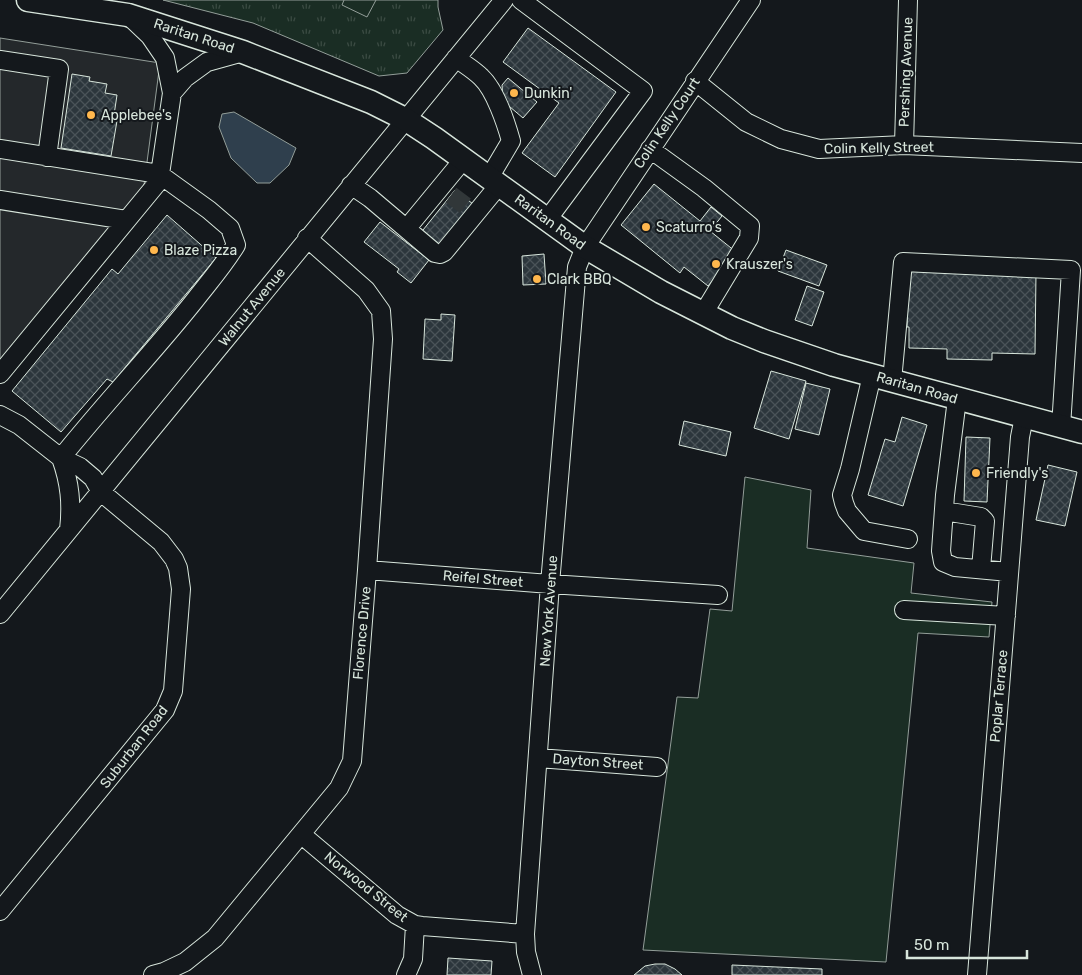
<svg xmlns="http://www.w3.org/2000/svg" width="1082" height="975" viewBox="0 0 1082 975" font-family="Rubik,sans-serif">
  <defs>
    <pattern id="grass-tufts" width="24" height="20" patternUnits="userSpaceOnUse" patternTransform="scale(1.25)"><rect width="24" height="20" fill="#1a2d24"/><path d="M3 7l-1-3M5 7V3M7 7l1-3M15 17l-1-3M17 17v-4M19 17l1-3" fill="none" stroke="#3b4b43"/></pattern>
    <pattern id="building-cross-hatch" width="8" height="8" patternUnits="userSpaceOnUse" patternTransform="scale(1.25)"><rect width="8" height="8" fill="#2c363c"/><path d="M0 0l8 8M0 8l8-8" fill="none" stroke="#4a5358"/></pattern>
  </defs>
  <rect width="100%" height="100%" fill="#14181c"/>
  <path fill="url(#grass-tufts)" stroke="#939e99" d="M163 0H438V7L443 30 407 73 379 76 253 23Z"/>
  <path fill="#1a2d24" stroke="#939e99" d="M344 0H376L367 17 342 5Z
    M745 477 811 490 807 548 914 563 911 593 992 602 989 637 918 633 886 962 643 950 677 697 698 698 710 609 732 611Z"/>
  <path fill="#24282b" stroke="#939e99" d="M0 38 160 63 144 185 0 362Z"/>
  <path fill="#2f3f4d" stroke="#939e99" d="M234 112 296 148 289 165 270 183H257L231 158 219 127 222 114Z"/>
  <path fill="url(#building-cross-hatch)" stroke="#d8e6dc" d="M528 28 616 92 555 177 522 153 559 103 503 62Z
    M72 74 90 77 89 81 107 84 105 93 117 95 114 115H118L111 156 61 148Z
    M508 78 537 102 523 118 503 101 502 85Z
    M654 184 700 221 711 207 722 216 710 231 736 252 708 286 684 267 680 273 621 225Z
    M455 190 473 204 436 249 419 235Z
    M167 215 216 258 113 382 107 379 61 432 12 391 112 269 118 274Z
    M380 222 429 260 411 283 397 272 399 269 364 242Z
    M786 250 827 265 819 286 778 271Z
    M544 254 546 284 523 285 522 256Z
    M908 270 1036 273 1035 354 992 353V360L947 359V349L909 348V327H907Z
    M807 286 824 292 812 326 795 320Z
    M441 314 455 315 452 361 423 359 425 319 441 320Z
    M771 371 806 381 789 439 754 428Z
    M806 383 830 389 819 435 795 429Z
    M902 417 927 425 903 506 868 495 885 439 895 442Z
    M684 421 731 432 726 456 679 445Z
    M966 437 990 438 987 502 964 501Z
    M1048 465 1077 472 1065 526 1036 520Z
    M448 958 492 961 491 975H447Z
    M655 964H665L675 969 682 975H634L645 966Z
    M732 965 822 969V975H732Z"/>
  <g fill="none" stroke-linecap="round" stroke-linejoin="round">
    <path stroke="#313739" stroke-width="18" stroke-dasharray="18 9" stroke-linecap="butt" d="M451 195 467 207"/>
    <defs>
      <path id="minor" d="M521 0 643 91 547 220
        M456 58C464 64 474 70 481 77 495 90 506 123 511 141L489 178
        M0 60 59 69 47 157
        M695 81 746 122 781 139 819 149 904 145 1082 153
        M172 93 185 78 207 62 243 52
        M904 145 908 0
        M0 149 159 174 209 210 230 228 236 245C224 265 209 282 195 300 152 354 104 404 61 458
        M650 149 704 188 750 226 749 238 703 314
        M351 185 370 198 435 253 440 254 444 252 499 185
        M0 200 126 220
        M407 228 463 160
        M0 374 159 181 172 93 165 58 150 36 130 17
        M872 375 850 469 842 495 844 503 847 511 864 531 908 539
        M892 381 903 262 1071 270 1061 427
        M957 399 945 495 941 551 943 562 955 567 1009 572
        M0 415 19 425 61 458 80 467 93 478 101 492 161 542 174 559 178 568 181 589 173 691 165 710 0 911
        M61 458C70 483 72 504 69 530
        M944 511 981 517 985 521 981 569
        M367 570 550 584 718 595
        M904 610 1006 616
        M0 614C169 410 335 204 504 0
        M538 758 657 767
        M302 835 397 915 415 925 422 926 525 934
        M153 975 164 972 185 962 215 938 339 788 352 761 367 570 383 339 381 311 366 290 307 238
        M406 975 413 959 415 925
        M532 975 526 952 525 934 550 584 577 267 585 247 751 0
        M977 975 1020 437 1024 417"/>
      <path id="major" d="M28 0 128 15 243 52 371 102 405 119 434 138 585 247 661 292 732 328 764 341 834 365 1082 432"/>
    </defs>
    <use href="#minor" stroke="#d8e6dc" stroke-width="20"/>
    <use href="#major" stroke="#d8e6dc" stroke-width="25"/>
    <use href="#minor" stroke="#14181c" stroke-width="18"/>
    <use href="#major" stroke="#14181c" stroke-width="22"/>
  </g>
  <g fill="#ffb74d" stroke="#14181c" stroke-width="2">
    <circle cx="514" cy="93" r="5"/>
    <circle cx="91" cy="115" r="5"/>
    <circle cx="646" cy="227" r="5"/>
    <circle cx="154" cy="250" r="5"/>
    <circle cx="716" cy="264" r="5"/>
    <circle cx="537" cy="279" r="5"/>
    <circle cx="976" cy="473" r="5"/>
  </g>
  <g text-anchor="middle" dominant-baseline="central" stroke-width="4" stroke-linejoin="round" paint-order="stroke">
    <g font-size="14" fill="#d8e6dc" stroke="#14181c">
      <text transform="translate(194 36) rotate(18)">Raritan Road</text>
      <text transform="translate(906 72) rotate(-88)">Pershing Avenue</text>
      <text transform="translate(667 123) rotate(-56)">Colin Kelly Court</text>
      <text transform="translate(879 148) rotate(-1)">Colin Kelly Street</text>
      <text transform="translate(550 222) rotate(36)">Raritan Road</text>
      <text transform="translate(252 307) rotate(-51)">Walnut Avenue</text>
      <text transform="translate(917 388) rotate(16)">Raritan Road</text>
      <text transform="translate(483 579) rotate(5)">Reifel Street</text>
      <text transform="translate(549 611) rotate(-86)">New York Avenue</text>
      <text transform="translate(362 633) rotate(-85)">Florence Drive</text>
      <text transform="translate(999 696) rotate(-85)">Poplar Terrace</text>
      <text transform="translate(134 747) rotate(-52)">Suburban Road</text>
      <text transform="translate(598 762) rotate(4)">Dayton Street</text>
      <text transform="translate(366 887) rotate(39)">Norwood Street</text>
    </g>
    <g font-size="14" fill="#d8e6dc" stroke="#14181c" text-anchor="start">
      <text x="524" y="93">Dunkin'</text>
      <text x="101" y="115">Applebee's</text>
      <text x="656" y="227">Scaturro's</text>
      <text x="164" y="250">Blaze Pizza</text>
      <text x="726" y="264">Krauszer's</text>
      <text x="547" y="279">Clark BBQ</text>
      <text x="986" y="473">Friendly's</text>
    </g>
  </g>
  <path d="M907 950v8h120v-8" fill="none" stroke="#d8e6dc" stroke-width="2.5"/>
  <text x="914" y="950" font-size="15" fill="#d8e6dc" stroke="#14181c" stroke-width="4" paint-order="stroke">50 m</text>
</svg>
